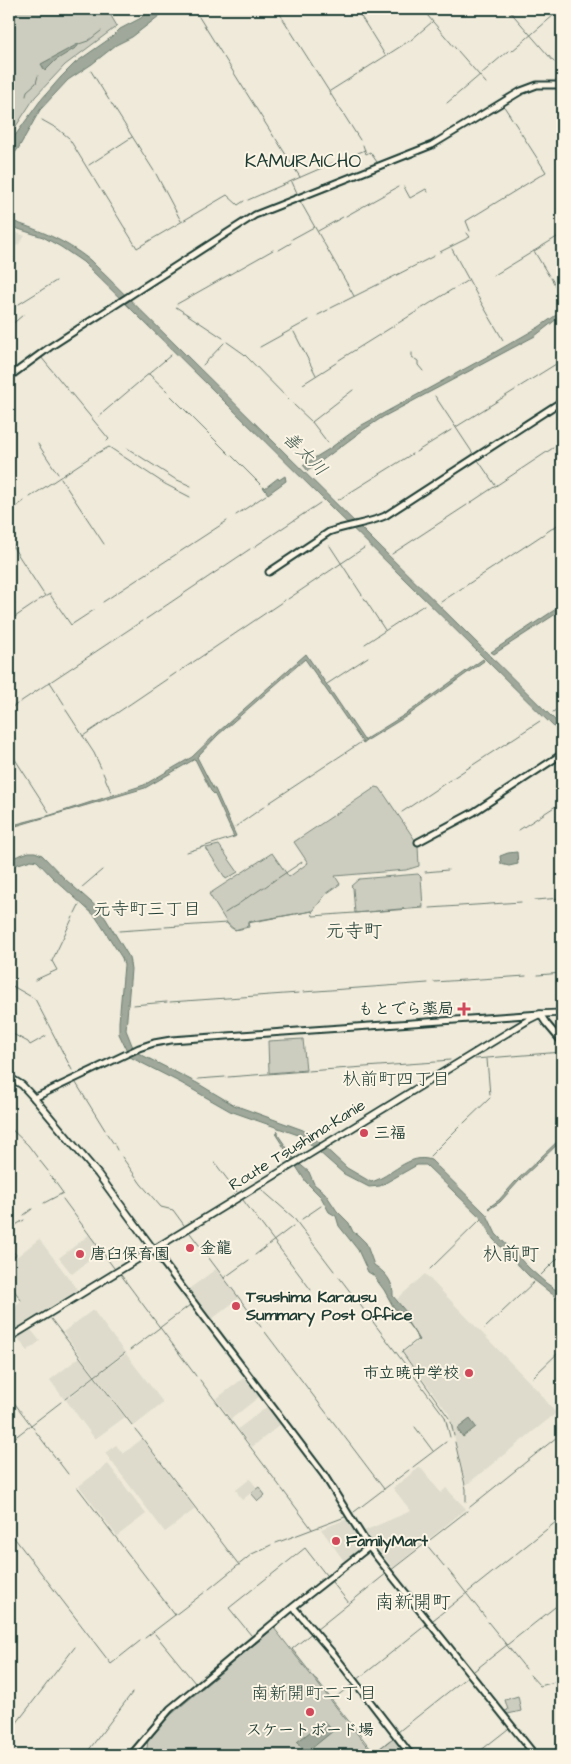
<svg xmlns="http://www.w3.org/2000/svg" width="571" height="1764" viewBox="0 0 571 1764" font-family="'Architects Daughter','Klee One',sans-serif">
  <rect width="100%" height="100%" fill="#efeada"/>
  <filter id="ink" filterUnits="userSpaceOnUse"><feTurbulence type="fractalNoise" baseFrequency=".02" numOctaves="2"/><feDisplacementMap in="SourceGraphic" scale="10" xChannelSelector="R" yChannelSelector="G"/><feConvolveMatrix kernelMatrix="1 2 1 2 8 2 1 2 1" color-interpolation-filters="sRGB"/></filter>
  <g filter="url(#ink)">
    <path fill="#dedbcc" d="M9 230 25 236 18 245 9 249Z
      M89 1235 101 1251 72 1274 59 1258Z
      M39 1239 77 1289 76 1291 13 1330 9 1325V1311L22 1300 9 1282V1263Z
      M216 1269 239 1298 212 1319 189 1289Z
      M425 1274 539 1392 555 1412V1414L466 1485 449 1414 403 1353 419 1340 406 1321 409 1318 395 1301Z
      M93 1310 125 1353 96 1376 63 1332Z
      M31 1330 40 1341 27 1351 18 1338Z
      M126 1354 162 1401V1404L134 1426 96 1376Z
      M80 1357 94 1376 64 1399 50 1380Z
      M95 1377 125 1417 95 1439 66 1400Z
      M245 1377 260 1396 231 1419 216 1399Z
      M268 1406 281 1424 252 1447 238 1429Z
      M142 1439 195 1509 165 1532 105 1453 116 1445 123 1454Z
      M108 1464 146 1514 117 1536 79 1486Z
      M420 1467 441 1493 446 1488 466 1509 393 1568 364 1531 411 1511 393 1488Z
      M250 1479 257 1488 242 1500 236 1490Z
      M347 1519 362 1543V1547L344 1561 321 1529Z"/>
    <path fill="#cccdbf" stroke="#76857a" d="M9 9H107L117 26 65 65 35 97 9 137Z
      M376 787 380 788 417 843 418 846 419 866 406 870 335 876 340 884 326 894 313 911 248 922V926L235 930 227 923 209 894 272 853 289 877 308 863 294 842Z
      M219 845 238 872 226 879 206 848Z
      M418 874 421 877 423 907 355 913 353 888 351 886 359 879Z
      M303 1039 306 1070 269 1073 268 1041Z
      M259 1487 265 1495 258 1501 251 1493Z
      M274 1628 373 1754 393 1738 407 1755H141L147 1748 148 1739 167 1718Z
      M518 1696 521 1711 508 1714 505 1711 508 1710 505 1700Z"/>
    <path fill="#9fa89a" stroke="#6c7d71" d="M150 9H168L132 37 116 45 92 64 68 80 40 110 18 149 9 160V144L40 101 61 77 75 63 112 37 120 29 141 18Z
      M78 44H79L77 47 56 60 45 71 41 64Z
      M9 220C41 231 63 239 90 260L562 727V735L325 501C246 423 164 341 83 262L61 247 43 237 9 226Z
      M562 311V315L535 336 383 417 363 430 308 471 303 465 329 449 362 425 490 355 539 327Z
      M285 476 286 481 268 494 263 487 265 488 278 478 279 480Z
      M562 605V610L494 654 491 652Z
      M306 654 364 740 409 712 483 659 484 661 410 714 363 743 305 659 218 735 197 757 213 788 215 789 236 836 234 837 215 795 211 791 195 759 145 788 9 828V826L51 815 144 785 192 757 217 733Z
      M29 852H35L42 855 65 879 99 909 106 919 129 957 131 969 126 1030 132 1045 138 1053 197 1083 234 1105 303 1130 319 1142 347 1168 371 1182C391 1177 409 1152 431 1160L487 1215 496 1234 530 1269 546 1283 562 1294V1302L529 1276 493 1239 480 1217 426 1165H417L380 1186 369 1187 344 1174 301 1136 230 1111 181 1083 130 1057 119 1034V1022L124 965 122 958 101 925 95 916 52 877 37 861 31 860 9 867V859Z
      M517 852 518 864 509 866 501 864 500 856 508 853Z
      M278 1131V1135L296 1161 309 1172 314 1184 325 1193 337 1211 349 1223 353 1232 358 1235 366 1243 374 1265C385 1272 394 1282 393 1296L410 1317 407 1321 419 1340 418 1341 415 1333 405 1320 403 1314 394 1308 384 1290 373 1275 368 1272 358 1250 339 1226 336 1216 329 1212 321 1197 306 1182 276 1135Z
      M562 1137V1140L519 1181 500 1202 489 1209 488 1208 499 1200 515 1182Z
      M470 1419 476 1427 463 1437 457 1429Z
      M324 1721 333 1731 306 1753 297 1742Z"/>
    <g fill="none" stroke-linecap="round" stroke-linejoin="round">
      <path stroke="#6c7d71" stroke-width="1" d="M194 9 198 15
        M277 9 282 17
        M422 9 456 49
        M508 9 554 62
        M360 15 385 55
        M199 17 222 54
        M283 19 360 140
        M411 40 432 22
        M79 44 88 41 101 31
        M458 51 486 83
        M512 51 561 9
        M224 57 274 137
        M91 71 109 100
        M359 73 409 41
        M330 91 357 74
        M26 96 27 91 36 83 38 76
        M111 103 154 171
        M447 103 508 51
        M503 105 520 131
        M9 113 11 114
        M42 120 58 129 69 138
        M276 139 300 177
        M70 140 100 189
        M363 145 366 154 370 152 377 162
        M339 161 365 150
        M89 165 132 137
        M156 174 181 221
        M292 182 297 193
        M404 187 410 198 426 189 428 192
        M102 191 137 248 227 195 238 205 244 201
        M248 200 333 163
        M300 201 354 296
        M346 216 398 187
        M318 231 343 217
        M470 231 466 221 546 172 521 133
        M292 239 314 227
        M452 249 477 295
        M279 250 291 243
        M534 251 549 276
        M440 252 470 237 467 233
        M493 276 562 234
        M551 278 562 297
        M381 283 434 256
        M457 287 468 280
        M478 297 503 340
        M19 304 56 281
        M177 304 273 250
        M176 307 223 338
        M331 308 379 284
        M318 315 328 310
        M9 327 23 315
        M294 332 316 375
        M227 342 244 354 292 403
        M260 347 309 320
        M412 353V357L418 361V365L423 371
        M41 357 68 390
        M339 360 453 289
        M559 362 562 360
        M203 365 224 343
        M149 374 167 391
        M303 384 336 363
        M519 387 556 364
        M70 392 109 439 107 441
        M170 395 229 454
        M435 396 474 455
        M294 405 312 422 328 443
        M99 416 171 355
        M312 422 353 390
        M456 427 515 390
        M38 444 58 474
        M557 445 562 441
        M127 448 175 479 191 486
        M416 452 451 430
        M94 455 109 447 165 484 190 497
        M232 456 261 485
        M478 460 495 485
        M61 479 104 544
        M30 497 92 456
        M338 500 412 454
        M470 503 553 448
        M9 512 24 501
        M236 515 266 495
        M9 541 45 596
        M330 546 362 595
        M254 547 320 503
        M392 554 467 505
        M51 596 71 625 94 610
        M364 598 385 630
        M288 599 364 548
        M39 600 50 594
        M103 602 227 521
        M441 602 562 522
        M146 619 250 549
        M9 621 37 602
        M365 644 424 605
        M180 671 285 600
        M50 682 64 704
        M327 684 368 657
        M20 702 142 621
        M9 709 17 704
        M66 710 94 753 101 768
        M553 712 562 706
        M83 736 176 673
        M9 750 49 812
        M103 773 111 792
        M453 778 540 721
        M269 803 360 743
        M402 812 450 780
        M235 827 265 806
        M519 830 562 802
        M187 852 234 837
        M425 872 448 870
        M278 878 302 862
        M265 887 276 879
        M81 888 102 870
        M252 895 264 887
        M535 900 562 898
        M240 903 251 895
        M232 908 239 904
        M430 908 521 902
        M75 913 79 905
        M225 913 231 909
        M296 914 312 911 313 916 423 908
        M165 927 227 923C233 933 239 929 249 927L248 923 294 914
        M119 931 162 928
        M538 975 562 973
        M35 980 57 970 52 961 73 917
        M434 982 526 976
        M9 984 35 999 72 1070
        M303 992 428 983
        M170 1002 299 993
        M133 1005 167 1002
        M9 1032 28 1042 30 1045 46 1036
        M475 1059 562 1052
        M487 1059 490 1095
        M438 1061 450 1060
        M308 1071 436 1062
        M228 1077 306 1071
        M198 1079 225 1077
        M76 1083 105 1130
        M464 1123 490 1098
        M9 1127 28 1145 37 1157
        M107 1134 114 1144
        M115 1146 117 1150
        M430 1156 460 1126
        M122 1157 141 1184 161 1207 173 1210 184 1225
        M40 1161 48 1171
        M215 1163 237 1192
        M262 1190 293 1217 334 1271
        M63 1199 114 1268
        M243 1200 311 1290
        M44 1203 63 1193 50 1175
        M24 1215 32 1209
        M302 1219 321 1206
        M9 1229 24 1220
        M190 1233 261 1327
        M9 1246 16 1255 9 1261
        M255 1255 293 1226
        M430 1269 480 1220
        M121 1275 196 1376
        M541 1275 562 1254
        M339 1277 445 1417 450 1437
        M224 1278 249 1260
        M9 1283 21 1300
        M51 1319 132 1425
        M485 1328 534 1282
        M265 1332 384 1489
        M417 1340 402 1352 449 1418
        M130 1350 190 1305
        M533 1377 562 1349
        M200 1380 312 1529
        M9 1396 34 1429
        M65 1399 125 1353
        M451 1422 454 1436
        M415 1427 433 1451
        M136 1430 239 1565
        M36 1432 68 1474
        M9 1442 61 1402
        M455 1442 466 1489V1501
        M413 1467 446 1442
        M78 1488 175 1615
        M470 1507 562 1433
        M354 1512 409 1470
        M9 1531 111 1664 140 1641
        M276 1543 345 1517
        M426 1544 444 1566
        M516 1554 562 1517
        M448 1570 485 1617
        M390 1571 467 1511
        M270 1576 305 1548 326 1575
        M332 1582 349 1603
        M209 1589 252 1554 271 1545
        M433 1620 512 1557
        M488 1622 526 1669
        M316 1630 387 1573
        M155 1634 195 1683
        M251 1635 229 1608 268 1577
        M145 1638 205 1592
        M474 1671 559 1604
        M310 1672 292 1649 313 1632
        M530 1675 540 1686 562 1680
        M313 1676 351 1724
        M357 1680 426 1625
        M333 1699 353 1684
        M353 1726 374 1753 390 1740
        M398 1732 467 1677
        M9 1733 75 1647
        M85 1755 132 1693
        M475 1755 508 1729"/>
      <defs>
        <path id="tertiary" d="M9 377 50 347 255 215 432 145 521 91 537 85H562
          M269 572 329 532C347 525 367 524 385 516L562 401
          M418 842 474 812 562 754
          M34 1098 139 1048 154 1043 171 1040 540 1014 546 1023 562 1042
          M153 1249 324 1475 369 1547 535 1755
          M293 1607 335 1656 411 1755
          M131 1755 170 1709 293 1607 369 1547"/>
        <path id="secondary" d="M9 1077 22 1085 34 1098 98 1174 153 1249
          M9 1338 530 1019 540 1014 562 1013"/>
      </defs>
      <use href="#tertiary" stroke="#1f3d34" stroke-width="9"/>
      <use href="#secondary" stroke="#1f3d34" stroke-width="9"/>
      <use href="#tertiary" stroke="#fcf5e5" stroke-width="5"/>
      <use href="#secondary" stroke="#fcf5e5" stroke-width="5.5"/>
    </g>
  </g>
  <g fill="#d1495b" stroke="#fcf5e5" stroke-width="2">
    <path d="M461.5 1001.5h5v5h5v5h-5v5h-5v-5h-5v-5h5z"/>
    <circle cx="364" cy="1133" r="5"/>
    <circle cx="190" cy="1248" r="5"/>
    <circle cx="80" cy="1254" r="5"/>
    <circle cx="236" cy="1306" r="5"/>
    <circle cx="469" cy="1373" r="5"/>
    <circle cx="336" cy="1541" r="5"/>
    <circle cx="310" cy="1712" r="5"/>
  </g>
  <g text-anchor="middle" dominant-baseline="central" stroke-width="4" stroke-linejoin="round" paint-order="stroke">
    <g font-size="16" font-weight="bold" fill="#1f3d34" stroke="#fcf5e5" text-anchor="start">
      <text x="454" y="1009" text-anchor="end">もとでら薬局</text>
      <text x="374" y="1133">三福</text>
      <text x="200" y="1248">金龍</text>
      <text x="90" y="1254">唐臼保育園</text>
      <text x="246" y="1297">Tsushima Karausu<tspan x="246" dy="18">Summary Post Office</tspan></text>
      <text x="459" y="1373" text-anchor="end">市立暁中学校</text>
      <text x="346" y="1541">FamilyMart</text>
      <text x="310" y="1730" text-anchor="middle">スケートボード場</text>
    </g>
    <g font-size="16" fill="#1f3d34" stroke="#fcf5e5">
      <text transform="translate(297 1145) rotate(-32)">Route Tsushima-Kanie</text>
    </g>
    <g font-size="18" font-style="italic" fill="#455d53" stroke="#fcf5e5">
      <text transform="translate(305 454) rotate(45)">善太川</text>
    </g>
    <g font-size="18" fill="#1f3d34" stroke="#fcf5e5">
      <text x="147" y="909">元寺町三丁目</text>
      <text x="396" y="1079">杁前町四丁目</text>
      <text x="314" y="1693">南新開町二丁目</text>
    </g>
    <g font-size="19" fill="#1f3d34" stroke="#fcf5e5">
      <text x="303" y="161">KAMURAICHO</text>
      <text x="354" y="931">元寺町</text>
      <text x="511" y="1254">杁前町</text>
      <text x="413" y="1602">南新開町</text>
    </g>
  </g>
  <rect width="571" height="1764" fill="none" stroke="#fcf5e5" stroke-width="30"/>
  <rect x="15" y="15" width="541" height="1734" fill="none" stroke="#1f3d34" stroke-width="2" filter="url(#ink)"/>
</svg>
